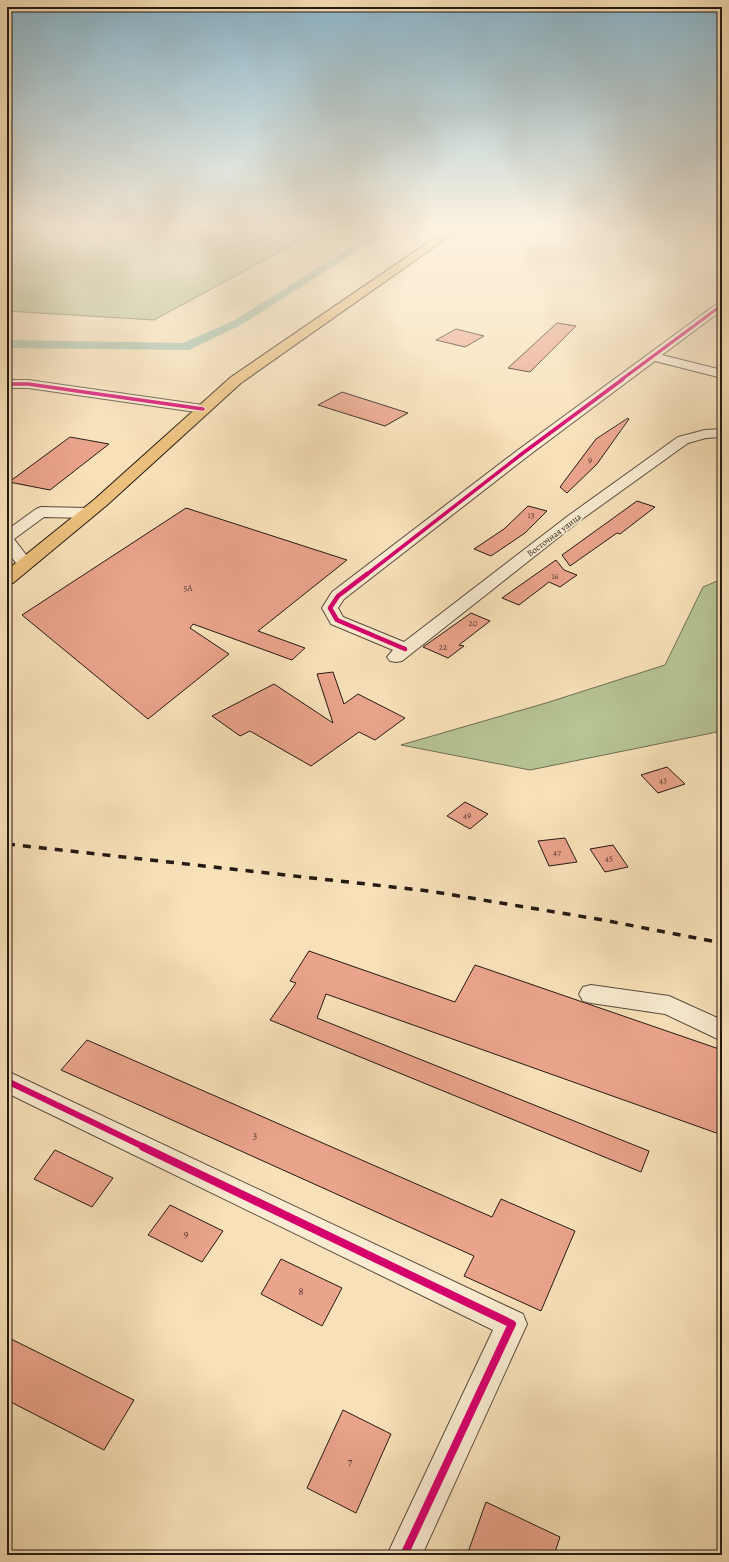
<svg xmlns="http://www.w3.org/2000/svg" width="729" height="1562" viewBox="0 0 729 1562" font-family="Alegreya,serif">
  <rect width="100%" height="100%" fill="#f8e1b9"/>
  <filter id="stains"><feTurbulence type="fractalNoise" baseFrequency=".005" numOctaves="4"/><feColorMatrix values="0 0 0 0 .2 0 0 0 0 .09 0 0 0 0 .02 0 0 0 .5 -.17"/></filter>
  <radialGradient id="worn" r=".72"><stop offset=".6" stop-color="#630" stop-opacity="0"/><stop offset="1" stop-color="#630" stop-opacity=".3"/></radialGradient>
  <path fill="#b7c494" stroke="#6e6e54" d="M7 228H324L154 320 7 311Z
    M722 579V731L530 770 401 745 546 703 665 665 703 587Z"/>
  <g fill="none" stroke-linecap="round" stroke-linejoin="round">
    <path fill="#9fbeaa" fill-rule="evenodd" d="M381 228H393L243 324 189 350 7 348V340L183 343 235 320Z"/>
  </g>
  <path fill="#eba48c" stroke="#241914" d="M557 323 576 326 530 372 508 368Z
    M456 329 484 336 465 347 436 340Z
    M342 392 408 413 385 426 318 405Z
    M628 418 629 419 597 464 567 493 560 487 596 439Z
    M70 437 109 444 50 490 9 482Z
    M637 501 655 507 620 534 617 533 570 566 562 555Z
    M528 506 547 511 525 533 491 556 474 549 504 529Z
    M186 508 347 560 258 631 305 648 292 660 193 624 190 628 229 654 148 719 22 615Z
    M556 560 564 570 577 575 560 587 549 582 519 605 502 598Z
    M471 613 490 621 459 645 464 646 448 658 423 647Z
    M333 672 344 704 358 694 405 718 375 740 359 732 311 766 250 731 240 736 212 716 274 684 333 723 317 674Z
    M667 767 685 784 658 793 641 775Z
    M465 802 488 814 470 829 447 816Z
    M565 838 577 862 549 866 538 841Z
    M613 845 628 867 605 872 590 849Z
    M309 951 455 1002 475 965 722 1050V1135L326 994 317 1018 649 1151 641 1172 270 1020 296 983 290 981Z
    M87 1040 492 1217 501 1199 575 1231 541 1311 464 1276 474 1256 61 1070Z
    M55 1150 113 1178 92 1207 34 1179Z
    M170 1205 223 1231 202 1262 148 1235Z
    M281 1259 342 1288 322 1326 261 1294Z
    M7 1337 134 1400 104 1450 7 1400Z
    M343 1410 391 1434 356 1513 307 1488Z
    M486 1502 560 1537 554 1555H467Z"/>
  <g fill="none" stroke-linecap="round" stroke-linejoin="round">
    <defs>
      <path id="minor" d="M722 302V310L662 355 722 370V378L655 361 528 456 344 599 338 608 343 617 404 642 568 516 678 437 705 430 722 429V437L706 438 688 443 578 522 402 661 396 662 390 661 387 657 393 650 331 624 322 608 332 592 518 450 718 303Z
        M7 380H28L203 405 208 406 210 409 208 412 203 413 28 388H7Z
        M41 507 88 508 93 510 96 513 93 516 88 518 44 517 14 539 33 564 31 567 25 569 19 567 7 551V530L36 509Z
        M591 985 669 996 722 1020V1041L665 1014 591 1003 583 1001 579 994 583 987Z
        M7 1071 523 1314 527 1324 422 1555H387L493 1330 7 1093Z"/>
      <path id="major" d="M449 228H461L241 383 107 505 13 583 7 584V570L95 499 231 377Z"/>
    </defs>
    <use href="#minor" stroke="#594b3d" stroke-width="2"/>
    <use href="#major" stroke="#241914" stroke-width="2"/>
    <use href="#minor" fill="#faecd2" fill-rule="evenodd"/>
    <use href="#major" fill="#ecc07c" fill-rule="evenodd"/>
    <path stroke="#241914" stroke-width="3.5" stroke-dasharray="8 8" stroke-linecap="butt" d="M7 844 429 891 603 920 722 943"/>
    <defs>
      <path id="cycleway-far4" d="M621 380 722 305"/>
      <path id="cycleway-far3" d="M7 384H28L203 409
        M366 575 523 453 623 379"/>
      <path id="cycleway-far2" d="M367 574 338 596 330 608 337 620 405 649"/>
      <path id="cycleway-far1" d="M7 1081 146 1148"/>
      <path id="cycleway" d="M143 1147 512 1324 404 1555"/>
    </defs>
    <use href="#cycleway-far4" stroke="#faecd2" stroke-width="4.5"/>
    <use href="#cycleway-far3" stroke="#faecd2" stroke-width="5.5"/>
    <use href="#cycleway-far2" stroke="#faecd2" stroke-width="7"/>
    <use href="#cycleway-far1" stroke="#faecd2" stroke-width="8"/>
    <use href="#cycleway" stroke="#faecd2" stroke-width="10"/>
    <use href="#cycleway-far4" stroke="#d6006c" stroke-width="3"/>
    <use href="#cycleway-far3" stroke="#d6006c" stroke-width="3.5"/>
    <use href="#cycleway-far2" stroke="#d6006c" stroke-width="4.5"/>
    <use href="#cycleway-far1" stroke="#d6006c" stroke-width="6"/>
    <use href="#cycleway" stroke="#d6006c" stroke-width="8"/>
  </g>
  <linearGradient id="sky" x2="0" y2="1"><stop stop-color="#8bb8cf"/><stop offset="0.51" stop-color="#fcf2e0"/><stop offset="1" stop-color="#fcf2e0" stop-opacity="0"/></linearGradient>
  <rect width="729" height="447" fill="url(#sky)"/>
  <g text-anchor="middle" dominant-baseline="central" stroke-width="3.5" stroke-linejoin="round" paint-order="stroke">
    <g font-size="9" fill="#563c32">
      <text x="590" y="460">9</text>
      <text x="531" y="515">13</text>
      <text x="555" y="576">16</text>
      <text x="188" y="588">5А</text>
      <text x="473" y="623">20</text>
      <text x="443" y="647">22</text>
      <text x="663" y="780">43</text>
      <text x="467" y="815">49</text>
      <text x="557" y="852">47</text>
      <text x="609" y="858">45</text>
    </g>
    <g font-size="9" fill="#241914" stroke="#faecd2">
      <text transform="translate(554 535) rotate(-37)">Восточная улица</text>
    </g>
    <g font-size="11" fill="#563c32">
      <text x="255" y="1135">3</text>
      <text x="186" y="1233">9</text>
      <text x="301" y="1291">8</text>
      <text x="350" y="1461">7</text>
    </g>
  </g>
  <rect width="729" height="1562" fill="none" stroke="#f8e1b9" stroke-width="24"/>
  <rect x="8" y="8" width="713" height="1546" fill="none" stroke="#241914" stroke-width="2"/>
  <rect x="12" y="12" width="705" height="1538" fill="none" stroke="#241914"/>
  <rect width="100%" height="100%" filter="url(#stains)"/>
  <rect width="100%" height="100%" fill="url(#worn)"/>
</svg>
